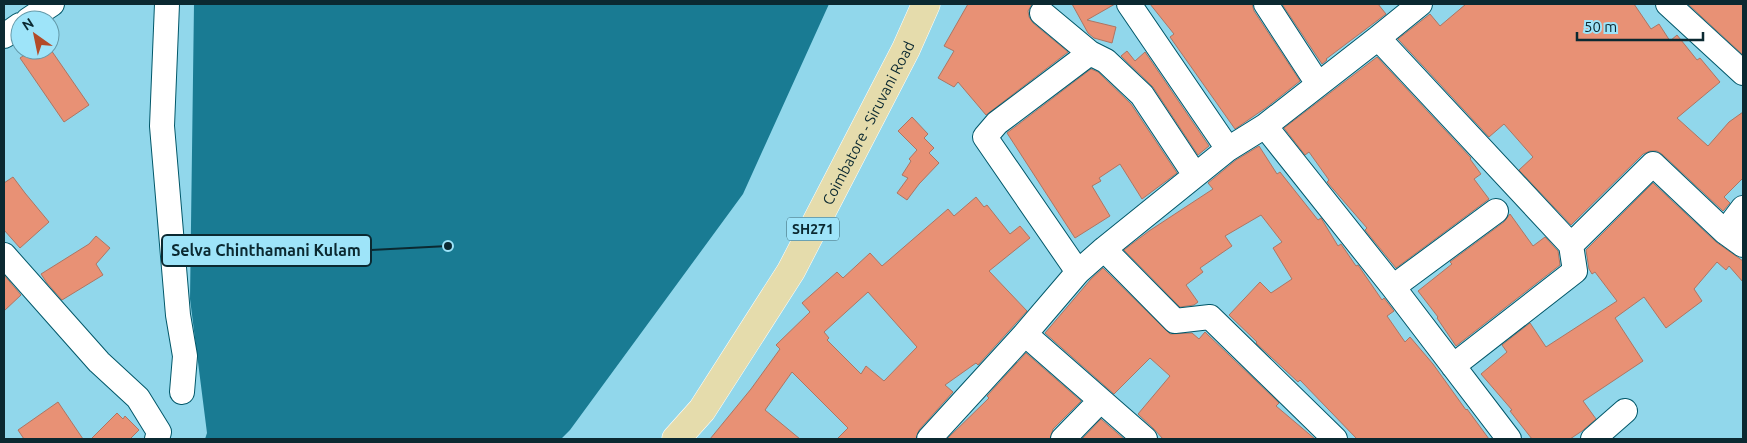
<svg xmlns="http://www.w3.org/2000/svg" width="1747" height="443" viewBox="0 0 1747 443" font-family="Ubuntu,sans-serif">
  <rect width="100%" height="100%" fill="#91d7eb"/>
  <path fill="#197b93" d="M194 4H829L743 194 570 430 561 439H205L207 433 190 299Z"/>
  <path fill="#e89175" stroke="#ad7563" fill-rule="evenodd" d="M968 4H1032L1028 11 1029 17 1033 23 1068 52 986 115 958 82 954 87 938 78 954 51 944 46Z
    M1072 4H1115L1087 20 1116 27 1112 43 1094 38 1088 33Z
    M1150 4H1252L1254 11 1300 81 1267 107 1235 129 1170 37 1174 34Z
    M1282 4H1378L1386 14 1326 59 1327 60 1322 64Z
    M1466 4H1634L1651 29 1659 24 1670 41 1677 35 1697 60 1700 58 1720 82 1677 118 1708 146 1729 122 1743 112V178L1724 197 1730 203 1723 211 1662 154 1657 151H1650L1643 154 1571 225 1519 170 1533 157 1504 124 1489 137 1398 39 1430 14 1440 26Z
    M1688 4H1743V55Z
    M32 50H51L89 105 64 122 20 58Z
    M1127 51 1135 61 1145 52 1209 146 1198 155 1153 87 1121 56Z
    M1377 57 1471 158 1470 159 1481 174 1474 179 1489 199 1396 268 1365 230 1367 228 1327 182 1329 180 1309 152 1305 155 1284 128Z
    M1091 69 1098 72 1131 104 1177 173 1142 199 1120 164 1099 178 1101 181 1092 186 1110 216 1075 238 1007 133Z
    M912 117 928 134 924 138 934 148 929 153 939 163 919 184 907 200 897 193 908 178 902 175 911 161 909 159 917 150 898 131Z
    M1259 146 1277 174 1280 172 1318 220 1321 218 1338 246 1341 244 1356 266 1358 265 1382 300 1384 298 1394 311 1387 316 1405 342 1410 337 1433 364 1466 410 1467 409 1489 439H1357L1300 380 1298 382 1256 343 1257 342 1229 315 1260 282 1271 293 1292 279 1273 248 1282 242 1261 215 1225 236 1232 246 1200 268 1203 272 1186 285 1198 302 1194 305 1180 307 1124 250 1149 231 1213 189 1208 183 1236 160Z
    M13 177 25 193 49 222 20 248 4 230V183Z
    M1653 183 1716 242 1743 261V282L1729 266 1726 270 1717 262 1694 289 1702 301 1666 328 1644 297 1615 318 1643 361 1583 401 1596 419 1582 431 1570 439H1532L1510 411 1512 410 1481 374 1507 352 1502 345 1530 323 1546 347 1617 301 1595 272 1592 274 1589 269 1586 250Z
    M976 197 984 207 987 205 1010 234 1020 226 1030 238 989 271 1027 311 978 365 976 363 945 385 953 392 919 430 916 439H837L848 428 792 372 765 410 800 439H710L751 389 780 349 776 345 810 312 802 303 837 272 843 278 870 253 882 266 948 209 954 216ZM868 292 917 347 884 381 866 366 861 374 827 340 829 338 824 332Z
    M1510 214 1533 246 1545 237 1558 251 1560 265 1456 346 1437 318 1438 317 1418 291 1452 264 1450 262 1504 222Z
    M96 236 110 248 96 264 103 275 62 300 47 283 41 274 89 244Z
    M1103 268 1170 334 1192 333 1199 339 1205 332 1279 403 1276 406 1315 439H1163L1154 429 1138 414 1170 376 1150 358 1114 394 1045 333 1091 279Z
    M4 275 21 295 4 311Z
    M1026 353 1081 401 1053 429 1050 439H947L989 398 987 396Z
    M58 402 83 439H24L18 430Z
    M117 413 123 419 125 416 139 430 130 439H91Z
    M1101 419 1124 439H1082Z"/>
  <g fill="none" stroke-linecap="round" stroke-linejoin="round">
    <defs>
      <path id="minor" d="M167 4 162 126 178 315 185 356 182 392
        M1129 4 1228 149
        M1266 4 1318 84
        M1668 4 1743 73
        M1042 13 1090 53 1106 61 1142 95 1195 175
        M28 20 52 4
        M4 36 20 25
        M1378 38 1571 245 1653 164 1725 232
        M1265 126 1393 287 1509 439
        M1743 208 1725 232 1743 245
        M1104 249 1175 321 1210 317 1335 439
        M4 255 99 362 138 398 159 432 157 439
        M1078 272 985 137 997 123 1090 53
        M1393 287 1496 211
        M1025 334 1145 439
        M1453 366 1575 271 1571 245
        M929 439 1025 334 1078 272 1104 249 1228 149 1265 126 1378 38 1420 4
        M1063 439 1100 401
        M1593 439 1625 411"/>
      <g id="major">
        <path id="s1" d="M676 439 702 410 791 271 906 49 926 4"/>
      </g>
    </defs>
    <use href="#minor" stroke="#015769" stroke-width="26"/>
    <use href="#major" stroke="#fff" stroke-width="29"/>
    <use href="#minor" stroke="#fff" stroke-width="24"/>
    <use href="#major" stroke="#e5dcac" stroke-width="28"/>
  </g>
  <g text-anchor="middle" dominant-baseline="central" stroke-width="4" stroke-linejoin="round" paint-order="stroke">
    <rect fill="#9ee4f9" stroke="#37616d" stroke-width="1" x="787" y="217.5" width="52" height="23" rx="4"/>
    <g font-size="14" font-weight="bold" fill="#0b2931">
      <text x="813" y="229">SH271</text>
    </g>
    <g font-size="15" fill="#0b2931" stroke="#9ee4f9">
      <text stroke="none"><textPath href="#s1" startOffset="371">Coimbatore - Siruvani Road</textPath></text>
    </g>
  </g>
  <path fill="none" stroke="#0b2931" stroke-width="2" d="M448 246L371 250"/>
  <circle fill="#0b2931" stroke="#9ee4f9" stroke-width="2" cx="448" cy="246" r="5"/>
  <rect fill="#9ee4f9" stroke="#0b2931" stroke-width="2" x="162" y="235" width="209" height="31" rx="5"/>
  <g font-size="16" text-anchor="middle" font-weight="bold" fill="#0b2931">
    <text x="266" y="256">Selva Chinthamani Kulam</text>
  </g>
  <rect width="1747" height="443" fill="none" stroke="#0b2931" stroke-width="10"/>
  <g transform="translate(35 35) rotate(327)"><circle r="24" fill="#9ee4f9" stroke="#6399a9"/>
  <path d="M0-4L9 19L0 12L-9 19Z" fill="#b34b28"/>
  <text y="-8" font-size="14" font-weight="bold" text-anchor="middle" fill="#0b2931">N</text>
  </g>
  <path d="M1577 32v8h126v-8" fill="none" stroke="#0b2931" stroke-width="2.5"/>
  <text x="1584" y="32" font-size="15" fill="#0b2931" stroke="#9ee4f9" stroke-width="4" paint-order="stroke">50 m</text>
</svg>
